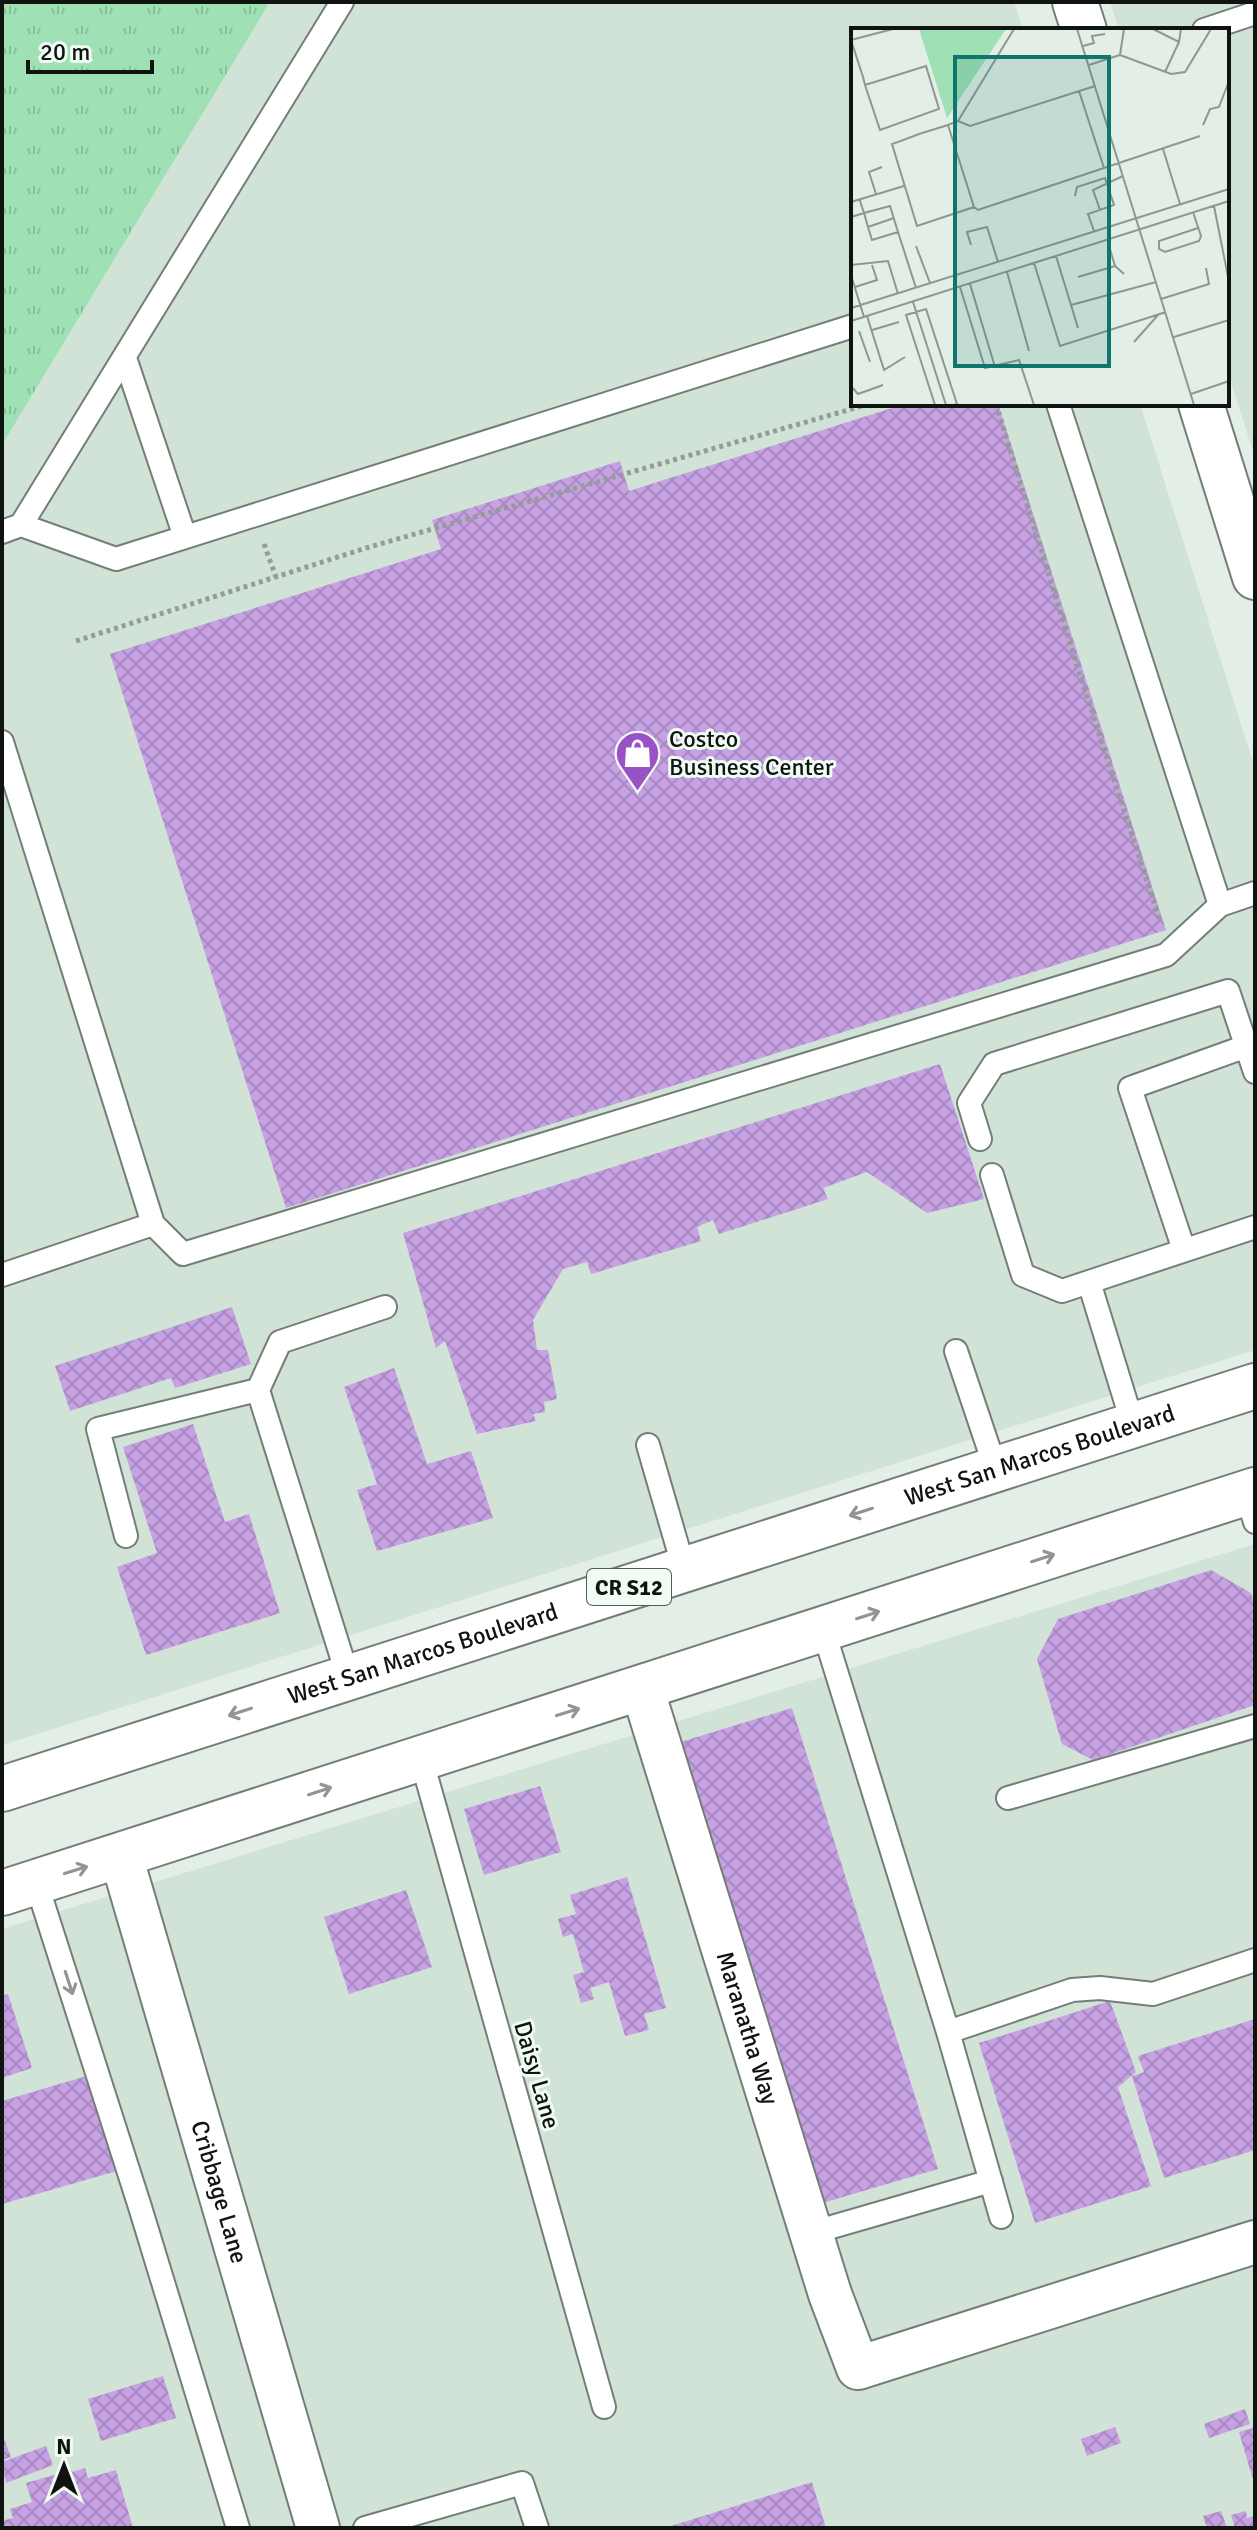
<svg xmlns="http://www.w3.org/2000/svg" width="1257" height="2530" viewBox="0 0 1257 2530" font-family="Signika,sans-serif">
  <defs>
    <pattern id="grass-tufts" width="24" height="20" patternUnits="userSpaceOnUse" patternTransform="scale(2)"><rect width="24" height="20" fill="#9fe0b5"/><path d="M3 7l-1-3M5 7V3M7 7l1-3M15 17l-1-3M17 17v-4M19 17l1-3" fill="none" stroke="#88bf9b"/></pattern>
    <pattern id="building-cross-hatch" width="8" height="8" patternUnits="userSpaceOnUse" patternTransform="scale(2)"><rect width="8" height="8" fill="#c7a1e3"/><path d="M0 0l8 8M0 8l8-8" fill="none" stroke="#aa8ac2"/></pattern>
  </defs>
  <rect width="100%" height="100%" fill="#e2eee6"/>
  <path fill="#d0e3d6" d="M270 2H1014L1023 30H853V404H1140L1255 769V1350L2 1745V445Z
    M1110 2H1255V458L1227 370V30H1119Z
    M1255 1544V2528H2V1929Z"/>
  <path fill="url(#grass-tufts)" d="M2 2H270L2 445Z"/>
  <path fill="url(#building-cross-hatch)" d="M905 404H998L1166 930 286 1208 110 654 441 549 432 520 620 461 629 491Z
    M940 1064 984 1199 927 1213 867 1172 823 1188 828 1199 719 1234 713 1220 697 1227 701 1241 591 1274 587 1262 563 1269 533 1320 537 1350H548L557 1399 544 1402 545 1412 533 1414 536 1421 477 1434 445 1341 436 1348 403 1233Z
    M232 1307 251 1364 175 1388 171 1378 70 1411 55 1366Z
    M394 1368 427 1464 471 1451 493 1518 377 1551 357 1490 377 1484 344 1387Z
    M193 1424 225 1522 249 1514 280 1613 146 1655 117 1567 157 1553 123 1447Z
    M1211 1570 1251 1593 1255 1607V1705L1093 1760 1062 1744 1037 1659 1058 1619Z
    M792 1708 938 2169 819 2204 671 1745Z
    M540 1786 561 1852 484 1875 464 1809Z
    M627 1877 666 2008 644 2014 649 2030 625 2036 609 1982 590 1988 594 1999 581 2003 573 1975 584 1972 573 1934 563 1937 558 1919 576 1914 570 1895Z
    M406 1890 432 1967 349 1994 324 1917Z
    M8 1994 32 2068 2 2078V1996Z
    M1110 2001 1136 2072 1118 2087 1151 2186 1035 2223 979 2043Z
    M1255 2019V2150L1164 2178 1132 2076 1144 2072 1138 2056Z
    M90 2075 117 2171 2 2204V2101Z
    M163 2376 176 2418 101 2441 88 2399Z
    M1245 2409 1250 2424 1209 2438 1204 2424Z
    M1115 2427 1121 2443 1087 2456 1081 2439Z
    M1253 2428 1255 2433 1254 2483 1239 2432Z
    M4 2438 11 2457 2 2460V2439Z
    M46 2446 53 2465 6 2483 2 2462Z
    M85 2468 88 2478 116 2470 133 2528H2V2521L13 2518 10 2509 32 2502 26 2483 72 2470V2472Z
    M812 2482 826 2528H668V2527Z
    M1221 2511 1227 2528H1207L1203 2516Z
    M1246 2511 1247 2518 1255 2516V2528H1235L1231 2515Z"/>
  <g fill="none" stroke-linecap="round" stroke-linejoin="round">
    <defs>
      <path id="service" d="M1204 30 1255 13
        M125 358 185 537
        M1058 404 1220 905 1255 893
        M21 525 116 559 853 326
        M2 532 21 525 342 2
        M2 742 153 1224 2 1275
        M980 1139 969 1103 994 1064 1228 991 1255 1072
        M992 1175 1023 1275 1062 1291 1089 1282
        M153 1224 183 1254 1166 955 1220 905
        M1184 1250 1130 1088 1255 1043
        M956 1351 996 1470
        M258 1390 280 1342 385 1307
        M1133 1425 1089 1282 1255 1227
        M648 1445 684 1569
        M1246 1493 1255 1522
        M126 1536 98 1429 258 1390 348 1677
        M823 1629 948 2032 1001 2217
        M421 1758 604 2407
        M1008 1798 1255 1726
        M36 1882 140 2207 238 2528
        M948 2032 1072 1990 1100 1988 1153 1994 1255 1960
        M811 2233 991 2181
        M365 2528 522 2483 537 2528"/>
      <g id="minor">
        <path id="s1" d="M642 1688 830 2294 858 2368 1255 2242"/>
        <path id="s2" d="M121 1856 318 2528"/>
      </g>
      <path id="tertiary" d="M1075 2 1084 30
        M1201 404 1255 577"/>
      <g id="primary">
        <path id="s3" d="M2 1789 1255 1386"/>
        <path d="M2 1893 1255 1490"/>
      </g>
    </defs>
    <use href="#service" stroke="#747e77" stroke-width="26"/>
    <use href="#minor" stroke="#747e77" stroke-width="46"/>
    <use href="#tertiary" stroke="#747e77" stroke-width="48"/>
    <use href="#primary" stroke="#747e77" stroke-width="48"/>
    <path stroke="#939c96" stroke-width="5" stroke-dasharray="4 4" stroke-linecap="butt" d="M996 404 1077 666 1159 918
      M264 544 276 577
      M76 641 366 548 869 404"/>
    <use href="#service" stroke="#fff" stroke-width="22"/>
    <use href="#minor" stroke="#fff" stroke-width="42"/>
    <use href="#tertiary" stroke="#fff" stroke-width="44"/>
    <use href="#primary" stroke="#fff" stroke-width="44"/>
  </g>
  <defs><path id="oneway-shaft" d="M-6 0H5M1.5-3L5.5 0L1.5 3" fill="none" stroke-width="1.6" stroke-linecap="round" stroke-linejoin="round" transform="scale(2)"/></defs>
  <g stroke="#939594">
    <use href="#oneway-shaft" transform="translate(861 1512) rotate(162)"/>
    <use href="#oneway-shaft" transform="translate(1043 1558) rotate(-18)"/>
    <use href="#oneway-shaft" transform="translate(868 1615) rotate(-18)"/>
    <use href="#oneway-shaft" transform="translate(240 1712) rotate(162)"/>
    <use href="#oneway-shaft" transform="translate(568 1712) rotate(-17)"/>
    <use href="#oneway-shaft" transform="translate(320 1791) rotate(-18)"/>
    <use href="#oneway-shaft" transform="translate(76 1870) rotate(-17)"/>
    <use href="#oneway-shaft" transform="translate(69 1983) rotate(72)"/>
  </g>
  <defs>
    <symbol id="shop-pin" viewBox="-11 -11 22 30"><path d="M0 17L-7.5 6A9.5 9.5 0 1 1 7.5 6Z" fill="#9852c6" stroke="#effbf3"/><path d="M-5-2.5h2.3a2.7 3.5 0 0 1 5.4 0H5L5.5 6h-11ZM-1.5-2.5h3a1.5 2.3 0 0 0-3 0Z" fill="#fff"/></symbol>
  </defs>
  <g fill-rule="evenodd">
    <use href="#shop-pin" x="612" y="728" width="51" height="69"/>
  </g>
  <g text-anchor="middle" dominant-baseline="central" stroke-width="6" stroke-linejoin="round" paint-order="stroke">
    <rect fill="#effbf3" stroke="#535955" stroke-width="2" x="587" y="1569" width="84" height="36" rx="6"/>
    <g font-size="22" font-weight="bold" fill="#101411">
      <text x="629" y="1587">CR S12</text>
    </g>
    <g font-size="24" fill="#101411" stroke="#effbf3" text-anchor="start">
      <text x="669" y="739">Costco<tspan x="669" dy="28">Business Center</tspan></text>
    </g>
    <g font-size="24" fill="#101411" stroke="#effbf3">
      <text stroke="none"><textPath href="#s3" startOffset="1090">West San Marcos Boulevard</textPath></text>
      <text stroke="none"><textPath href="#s3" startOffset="442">West San Marcos Boulevard</textPath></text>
      <text stroke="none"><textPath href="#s1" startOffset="356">Maranatha Way</textPath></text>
      <text transform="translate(537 2075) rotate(74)">Daisy Lane</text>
      <text stroke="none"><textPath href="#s2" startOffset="350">Cribbage Lane</textPath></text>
    </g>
  </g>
  <g transform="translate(851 28)">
    <rect width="378" height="378" fill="#e2eee6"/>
    <path d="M68 1H155L96 90Z" fill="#9fe0b5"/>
    <path fill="none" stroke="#8e9791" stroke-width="2" d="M226 1 343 377M302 1 328 14 330 1M0 12 12 49 14 57 29 102 88 81 75 38 14 57M0 12 42 1M232 18 243 15 241 8 254 6M269 27 320 46 334 44 360 1M238 37 269 27 273 1M314 44 328 14M228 63 253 140 349 108M107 93 119 98 244 58M97 97 123 179 66 198 41 116 55 111 68 106 97 97 107 93 163 1M352 97 359 81 368 79 378 53M312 121 329 176M25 166 18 144 31 139M224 168 226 159 254 150 263 177 237 186 243 203M0 174 53 158M363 178 378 254M123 179 127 182 253 140M249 182 242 162 272 148M342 184 350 208 348 213 314 224 308 221V213L347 200M0 189 13 185 39 178 47 204 21 212 17 199 13 185 10 176 9 172M17 199 43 190M47 204 65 260M256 211 264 238 273 246M120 217 116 204 136 199 147 234M65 218 79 255M205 228 227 300M183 235 209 318 315 284M0 237 37 233 47 266M156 244 178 323M0 247 13 289M227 249 264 238M119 256 144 339M4 259 26 252 21 237M109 259 134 340 168 332 183 377M310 271 358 256 355 240M62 274 95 377M220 277 305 254M0 280 378 161M16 288 33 342 54 329M0 293 378 173M21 302 48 294M8 303 19 334M323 309 378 292M283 314 307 287M0 358 7 366 32 357M340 366 378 353M84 377 55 287 75 281 106 376 102 377"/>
    <path fill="#0f766e" fill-opacity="0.15" stroke="#0f766e" stroke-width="4" d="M104 29H258V338H104Z"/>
    <rect width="378" height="378" fill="none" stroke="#101411" stroke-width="4"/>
  </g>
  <rect width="1257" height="2530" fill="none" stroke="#101411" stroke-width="8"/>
  <g transform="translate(64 2466)" stroke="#effbf3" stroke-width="6" paint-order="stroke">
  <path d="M0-6L14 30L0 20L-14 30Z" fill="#101411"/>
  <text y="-12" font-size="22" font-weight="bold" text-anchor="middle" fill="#101411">N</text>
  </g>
  <path d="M28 60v12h124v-12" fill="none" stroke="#101411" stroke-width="4"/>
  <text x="40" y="60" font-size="24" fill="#101411" stroke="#effbf3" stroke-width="6" paint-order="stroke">20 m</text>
</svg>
